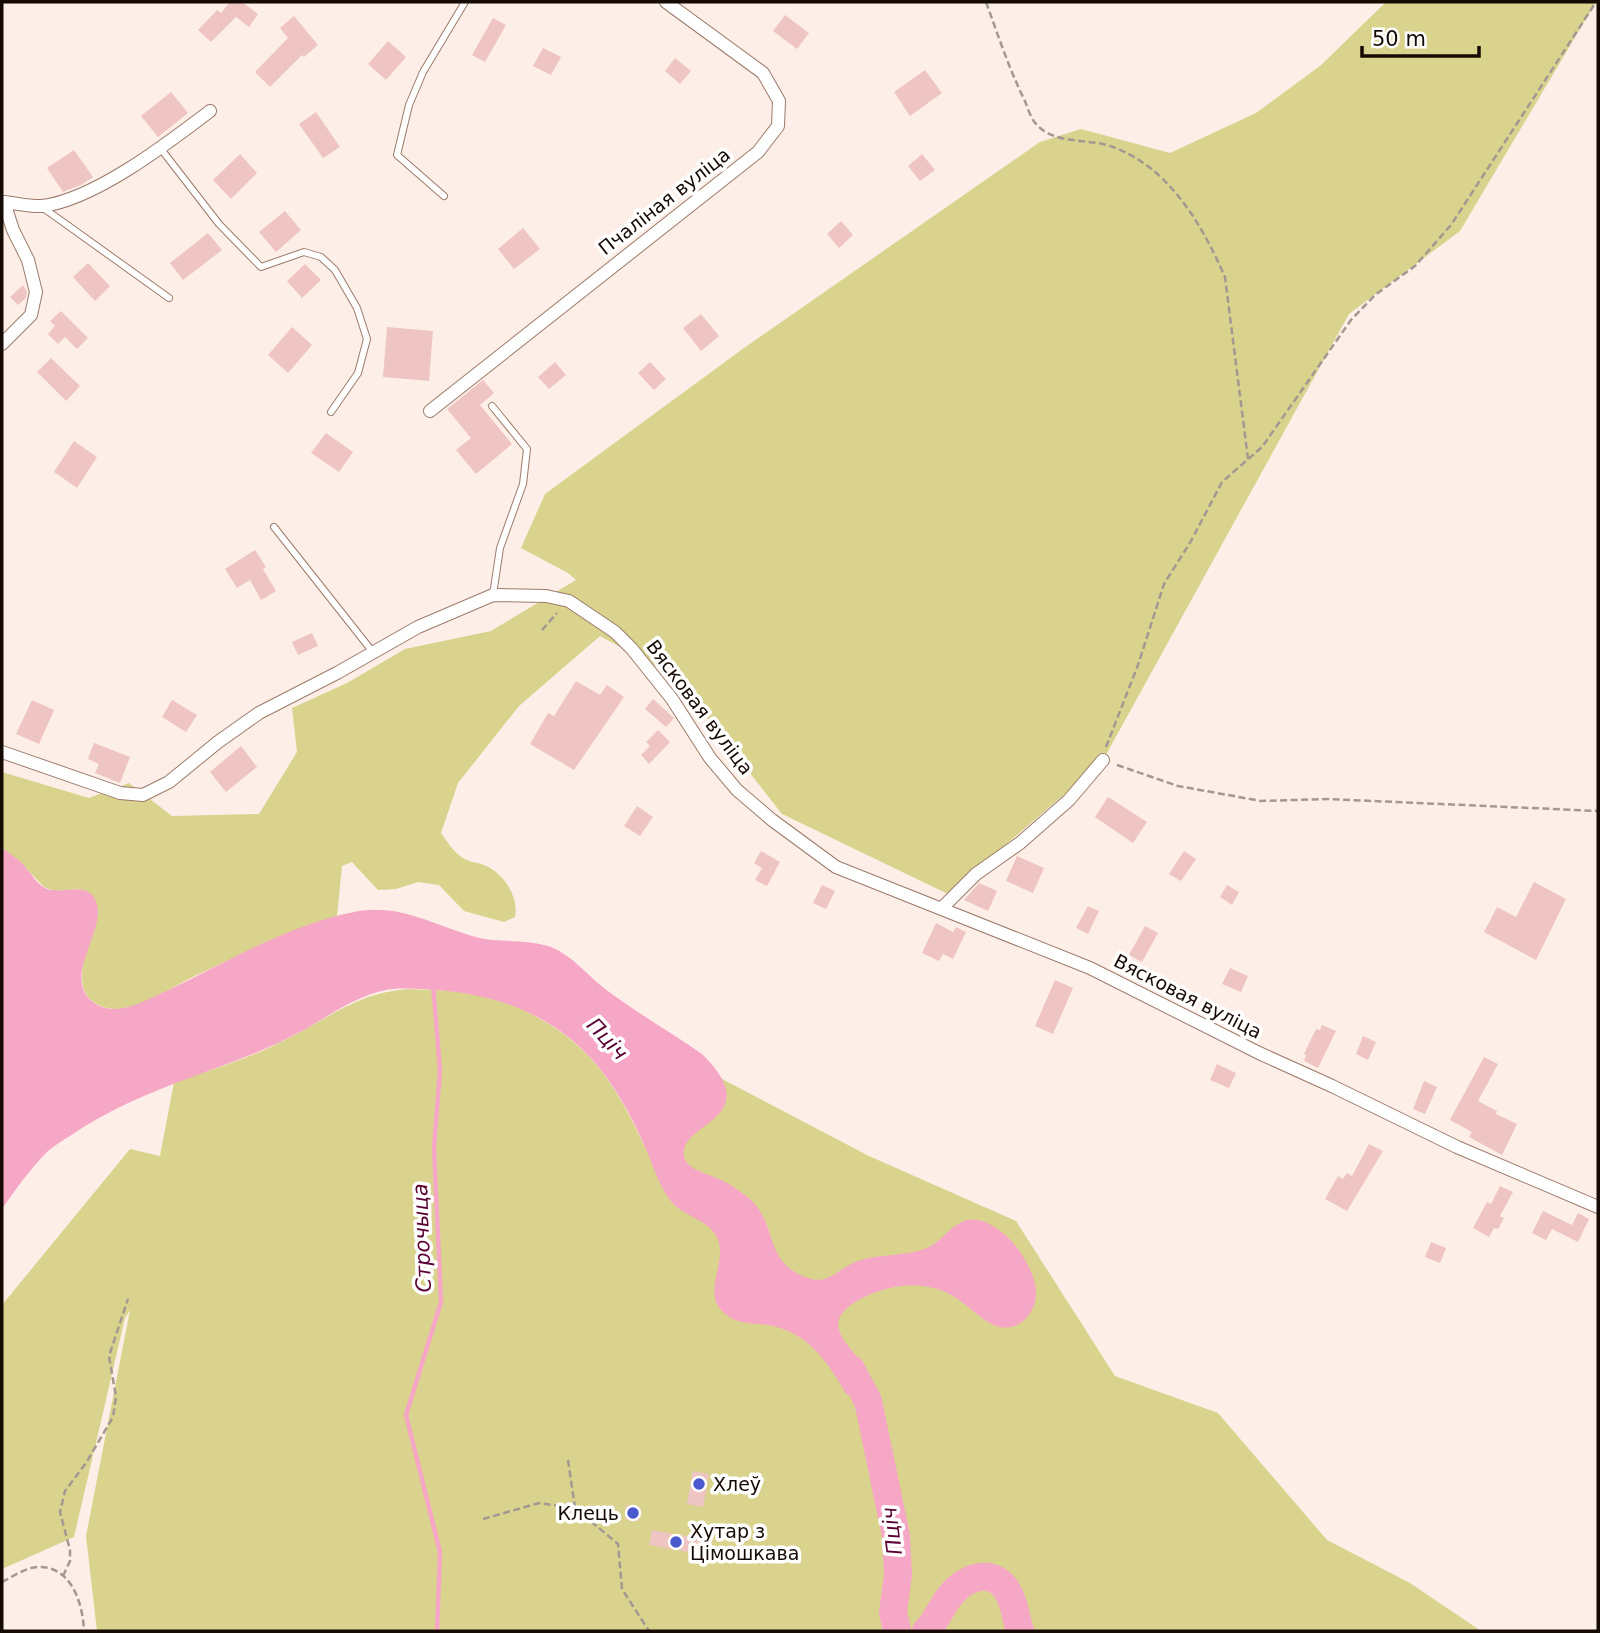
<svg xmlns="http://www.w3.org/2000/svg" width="1600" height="1633" viewBox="0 0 1600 1633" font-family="'DejaVu Sans',sans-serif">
  <rect width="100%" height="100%" fill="#fdeee7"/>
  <path fill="#d9d38d" d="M1386 2H1596L1460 231 1349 314 1102 762 948 894 782 814 675 677 600 636 519 706 458 783 441 833C447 841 454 853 463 858 468 862 477 862 484 865 504 873 519 897 515 917L504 922 464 911 439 885 418 882 396 889 378 890 352 862 342 866 337 916C290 933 244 952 199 974 175 985 152 1002 127 1008 111 1011 92 1007 85 992 75 970 93 936 98 914L80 889 54 891 44 887 18 860 2 848V772L89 798 129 783 172 816 259 814 297 752 292 708 347 683 405 649 491 631 576 580 568 573 521 548 545 494 744 348 1040 142 1081 129 1170 153 1256 113 1320 66Z
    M410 989C435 990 461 991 485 996 503 1000 520 1007 535 1016 595 1048 618 1090 646 1149L722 1079 869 1156 1016 1221 1115 1376 1218 1413 1327 1540 1410 1583 1481 1631H97L86 1536 130 1310 125 1318 74 1537 2 1569V1305L130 1149 160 1156 174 1082C210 1070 248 1059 281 1042 328 1019 357 992 410 989Z"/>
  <path fill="#f6a7c5" d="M2 848C11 854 20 860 27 869 33 876 37 884 45 888 61 896 85 880 95 899 110 929 60 975 93 1002 107 1013 125 1009 140 1003 210 973 278 927 354 912 398 903 432 924 472 936 497 944 526 938 551 947 573 956 587 975 605 989 636 1012 670 1032 702 1054 769 1120 678 1122 684 1156 687 1171 711 1174 723 1181 734 1186 744 1194 753 1202 778 1228 764 1265 811 1279 828 1283 836 1272 849 1265 872 1253 898 1257 921 1250 938 1246 945 1231 960 1223 981 1210 1010 1236 1021 1253 1030 1268 1039 1284 1035 1302 1031 1317 1017 1331 1000 1327 983 1324 964 1299 943 1291 930 1286 915 1284 901 1286 882 1288 831 1305 839 1330 842 1340 851 1349 857 1357 864 1367 869 1378 876 1389L868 1401 846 1394C829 1363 807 1331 768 1325 751 1323 735 1325 721 1310 702 1289 731 1258 715 1234 704 1218 682 1216 670 1200 660 1187 654 1169 648 1154 639 1133 629 1112 617 1093 576 1026 514 996 437 990 420 989 403 987 386 990 356 996 330 1015 304 1030 289 1038 274 1045 258 1052 196 1077 132 1095 76 1132 67 1138 56 1144 48 1151 30 1169 16 1189 2 1209Z"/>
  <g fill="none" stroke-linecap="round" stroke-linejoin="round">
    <path stroke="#f6a7c5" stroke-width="4.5" d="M433 984 440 1070 434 1148 441 1302 406 1415 440 1552 437 1631"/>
    <path stroke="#f6a7c5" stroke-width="28" d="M851 1369 868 1401 896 1536 898 1575 893 1612 897 1631
      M926 1631C937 1621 941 1606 951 1595 967 1575 996 1567 1009 1594 1015 1605 1016 1619 1020 1631"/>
  </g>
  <path fill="#efc5c3" d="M230 2H242L258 14 249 27 236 17 211 42 198 30 217 10 221 13Z
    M785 15 809 33 797 49 773 31Z
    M294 16 318 45 304 57 302 55 270 87 255 72 288 38 280 28Z
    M493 18 506 25 485 62 472 55Z
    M388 41 406 57 386 80 368 64Z
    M543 48 561 57 551 75 533 66Z
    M675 58 691 71 680 84 665 71Z
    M925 70 942 93 910 116 894 92Z
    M171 92 188 113 158 137 141 116Z
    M316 112 340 147 323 158 299 124Z
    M74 150 93 177 81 185 63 192 47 168Z
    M240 154 257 173 231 199 213 180Z
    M922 154 935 170 920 181 908 166Z
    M285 211 301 230 276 252 259 232Z
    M841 221 853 235 839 248 827 234Z
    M523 228 540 249 514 269 498 249Z
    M208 233 222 250 183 280 170 263Z
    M88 263 110 286 95 301 73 277Z
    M305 264 321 280 302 298 287 281Z
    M23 285 27 292 26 298 18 305 10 297Z
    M61 311 88 338 77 349 65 337 58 344 48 334 55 326 50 321Z
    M701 314 719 336 701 351 683 328Z
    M292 327 312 345 288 373 268 355Z
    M387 327 433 331 429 381 383 377Z
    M51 358 80 386 66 401 37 372Z
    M555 362 566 375 549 389 538 377Z
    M650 362 666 379 654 390 638 373Z
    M483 380 494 393 480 405 512 444 476 474 456 450 471 438 447 409Z
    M326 433 353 452 339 472 311 453Z
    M74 441 97 457 77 488 54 472Z
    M255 550 266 567 263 569 276 591 261 600 250 580 237 588 225 569Z
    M312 633 318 646 298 655 292 642Z
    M576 681 600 695 607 685 624 697 574 770 530 744 548 713 554 716Z
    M653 699 674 718 666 727 645 709Z
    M32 700 54 710 39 744 16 734Z
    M172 700 197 715 186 732 162 717Z
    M658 730 670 742 649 764 641 755 650 746 646 742Z
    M94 743 130 757 120 783 95 773 99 764 88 759Z
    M241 746 257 767 226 792 210 772Z
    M1108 797 1147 822 1133 843 1095 817Z
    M637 806 653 817 640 836 624 826Z
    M761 851 780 862 767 886 755 880 762 868 754 863Z
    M1184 851 1196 859 1181 881 1169 874Z
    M1017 856 1044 868 1033 893 1006 881Z
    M1534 882 1566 899 1536 960 1484 932 1497 907 1516 917Z
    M979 883 997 891 988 911 964 900Z
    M822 885 835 891 826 909 813 903Z
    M1227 885 1239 892 1232 905 1220 897Z
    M1088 906 1099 911 1088 934 1076 928Z
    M936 923 953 932 956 927 966 932 953 959 943 954 939 961 922 953Z
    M1145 926 1158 933 1142 962 1129 955Z
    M1230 968 1248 976 1241 992 1222 984Z
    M1055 980 1073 988 1053 1034 1035 1026Z
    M1322 1025 1336 1031 1318 1068 1304 1061 1306 1055 1304 1054 1316 1029 1320 1030Z
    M1363 1036 1376 1042 1368 1060 1356 1054Z
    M1484 1057 1498 1064 1478 1101 1497 1111 1496 1114 1517 1124 1502 1155 1469 1137 1472 1132 1450 1120Z
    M1217 1064 1236 1073 1229 1088 1210 1080Z
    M1424 1081 1437 1087 1425 1114 1413 1109Z
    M1369 1144 1383 1151 1347 1211 1325 1199 1338 1176 1343 1179 1347 1173 1352 1176Z
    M1500 1186 1513 1192 1500 1216 1504 1218 1498 1229 1494 1228 1489 1237 1473 1228 1487 1202 1491 1204Z
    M1543 1211 1572 1225 1578 1213 1589 1219 1578 1242 1552 1229 1546 1240 1532 1233Z
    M1431 1242 1446 1248 1440 1263 1425 1257Z
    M693 1471 709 1474 703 1507 687 1504Z
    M626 1505 640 1507 639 1521 625 1519Z
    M652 1530 702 1539 699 1554 649 1545Z"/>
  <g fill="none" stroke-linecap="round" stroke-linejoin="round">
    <defs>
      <path id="service" d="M161 149 219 224 261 267 304 252 321 257 335 270 357 308 367 339 358 373 331 412
        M444 196 397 155 409 105 423 72 465 2
        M42 207 169 298
        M492 406 527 449 523 484 500 548 493 595
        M274 527 372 651"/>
      <path id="minor" d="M2 344 31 315 36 292 28 260 13 230 4 202C16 203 30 207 42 206 94 200 168 143 210 111
        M430 411 758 152 778 126 779 101 763 73 666 2
        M2 752 120 793 143 795 169 782 218 742 259 713 337 673 418 627 493 595 546 596 569 601 615 632 632 649 672 699 710 758 737 790 772 820 836 867 1090 968 1259 1053 1332 1086 1457 1147 1598 1207
        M942 908 976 874 1020 843 1069 800 1103 760"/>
    </defs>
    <use href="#service" stroke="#9c7b6a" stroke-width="8"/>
    <use href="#minor" stroke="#9c7b6a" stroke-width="14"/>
    <path stroke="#a59791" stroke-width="2.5" stroke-dasharray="7 3.5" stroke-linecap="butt" d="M986 2C998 35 1009 69 1025 101 1028 109 1031 119 1037 125 1055 145 1090 138 1113 147 1170 168 1202 225 1225 277L1248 459
      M542 630 557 613
      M1106 747 1138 665 1164 584 1191 541 1222 482 1262 447 1351 320 1375 295 1415 266 1451 225 1596 2
      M1117 765 1178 786 1261 801 1328 799 1598 811
      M568 1460 575 1508
      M483 1519 539 1503 575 1508 618 1544 622 1589 649 1631
      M63 1576 70 1561V1550L60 1512 65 1491 86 1463 113 1417 116 1397 109 1356 128 1299
      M2 1582C12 1577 25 1568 37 1567 72 1565 83 1605 84 1631"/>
    <use href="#service" stroke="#fff" stroke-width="6"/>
    <use href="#minor" stroke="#fff" stroke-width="12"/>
  </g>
  <g fill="#4a59ce" stroke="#fff" stroke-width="2.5">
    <circle cx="699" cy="1484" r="7"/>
    <circle cx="633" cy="1513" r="7"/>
    <circle cx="676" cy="1542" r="7"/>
  </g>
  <g text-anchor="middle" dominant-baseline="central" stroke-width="7" stroke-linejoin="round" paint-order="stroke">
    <g font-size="19" fill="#160a05" stroke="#fff">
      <text transform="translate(664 201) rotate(-38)">Пчаліная вуліца</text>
      <text transform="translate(700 707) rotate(53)">Вясковая вуліца</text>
      <text transform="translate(1188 996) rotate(27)">Вясковая вуліца</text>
    </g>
    <g font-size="19" fill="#160a05" stroke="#fff" text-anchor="start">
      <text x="713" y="1484">Хлеў</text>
      <text x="619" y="1513" text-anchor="end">Клець</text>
      <text x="690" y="1531">Хутар з<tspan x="690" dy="22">Цімошкава</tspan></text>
    </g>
    <g font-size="21" font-style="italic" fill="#5b0234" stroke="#fff">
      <text transform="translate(607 1039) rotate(47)">Пціч</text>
      <text transform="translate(422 1238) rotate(-92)">Строчыца</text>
      <text transform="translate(892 1531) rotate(-97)">Пціч</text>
    </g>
  </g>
  <rect width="1600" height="1633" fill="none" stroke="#160a05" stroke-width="7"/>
  <path d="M1362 46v10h117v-10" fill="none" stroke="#160a05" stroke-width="3.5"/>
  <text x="1372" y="46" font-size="21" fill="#160a05" stroke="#ffffff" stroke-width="5" paint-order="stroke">50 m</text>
</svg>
